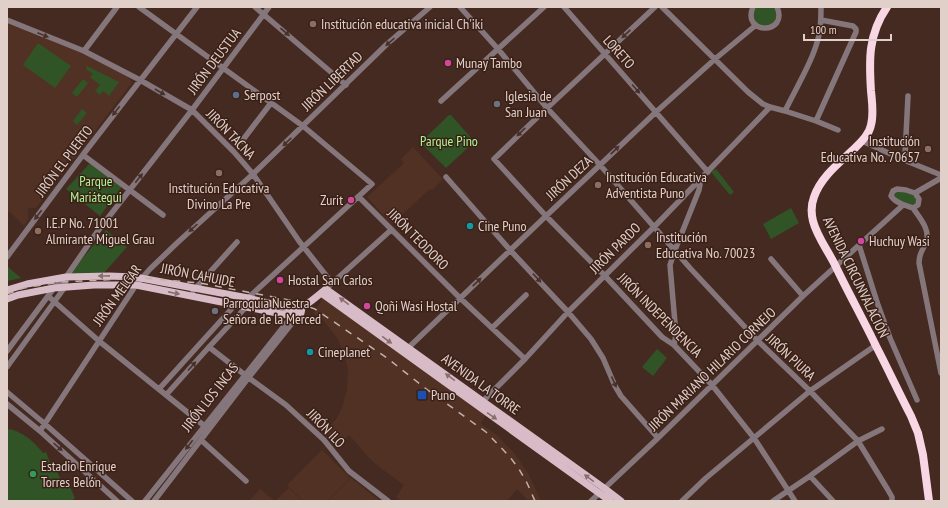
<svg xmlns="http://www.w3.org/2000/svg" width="948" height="508" viewBox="0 0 948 508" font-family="'PT Sans Narrow',sans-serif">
  <rect width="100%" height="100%" fill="#442a20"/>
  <path fill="#523125" d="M7 22 82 52 128 77 131 80V84L36 208H28V220L24 226 9 211 7 213Z
    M413 147 443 179 432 190 430 189 392 224 367 197 404 163 401 159Z
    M322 296 486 414 481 424 497 435 515 454 529 475 541 501H528L525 497 517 489 507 501H401L396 497 404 485 382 469 372 461 349 435 338 446 325 432 337 418 342 408 347 389 348 370 345 356 337 338 323 320 313 313 320 303Z
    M322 450 350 478 327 501H303L287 485Z
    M351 478 380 501H328Z
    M289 488 302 501H249L260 489 275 501Z"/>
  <path fill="#305425" d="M756 7H774C787 31 743 31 756 7Z
    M38 43 71 66 55 88 23 65Z
    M87 66 119 82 109 96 103 91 100 95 95 91 100 85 90 77 93 74 86 69Z
    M83 79 88 83 77 97 72 93Z
    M82 109 87 113 77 125 73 121Z
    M449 115H451L474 141V142L446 168 422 144V141Z
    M91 162 123 185 100 216 66 189Z
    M716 169 734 192 730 195 711 172Z
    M893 191 915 194 918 200 913 208 893 199Z
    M791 208 799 223 771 239 763 224Z
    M106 230 127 247 104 273 68 276Z
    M8 267 21 278 7 281V268Z
    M657 349 667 358 653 376 642 367Z
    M7 429C22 430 34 442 43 453L46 452 51 465 54 464 63 485 68 483 75 498 71 501H7Z"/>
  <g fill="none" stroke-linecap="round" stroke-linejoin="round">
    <path stroke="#85767c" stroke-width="5.5" d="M139 7 303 126 372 184 248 298 235 305 159 389
      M255 7 346 85
      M460 7 498 49 547 108 600 165 690 268 758 341 810 391 858 441 888 490 892 497V501
      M564 7 708 172
      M655 7 547 108 494 159 546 216 605 276 662 337 674 345 712 385 754 438 795 501
      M662 7 748 92 763 104 770 107 785 111 816 121 838 130
      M753 7C741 35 789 35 777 7
      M7 20 84 51 140 80 192 110 234 152 253 174 299 241 332 283
      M84 51 117 7
      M441 101 544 7
      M785 111C796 88 814 59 819 35 821 26 821 16 821 7
      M816 121 856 32V29L853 26 821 20
      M242 141 271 103
      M862 141 904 160 941 175
      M83 155 163 215
      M904 160 905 155 908 96
      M446 177 510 250 568 312 591 339 603 358 615 386 621 396 658 438
      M897 189 906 190 915 193 919 199 918 205 913 208C905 205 895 203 891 196L893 191Z
      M915 193 941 178
      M359 197 460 298 525 359
      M913 208C919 217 931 230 926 242 923 251 919 252 919 263L941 373
      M859 245 878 305 890 338 917 400
      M7 257 85 152 197 7
      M771 259 803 296
      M329 286 391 230
      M193 291 237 242
      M48 296 99 341 207 428
      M492 328 526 295
      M674 345 676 335 670 265 675 250 699 190 701 179
      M209 347 245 375 286 405 324 440 349 471 388 501
      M406 350 546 216 656 112 715 59 756 25
      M7 351 54 288 66 277 97 232 192 110 269 7
      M7 367 65 287 66 277
      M7 392 45 424 132 501
      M166 395 209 347 246 307 247 304
      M481 403 525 359 568 312 654 227 770 107
      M7 404 40 431 117 501
      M40 431 136 285 150 269 177 243 253 174 387 44 430 7
      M201 440 246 481
      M810 476 833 501
      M145 501 292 316
      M154 501 249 377 297 317
      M591 501 658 438 803 296 903 205
      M682 501 706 478 810 391 876 345
      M773 501 810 476 858 441 882 429"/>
    <path stroke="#d7bbc7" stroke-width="7" d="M7 290 27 284 66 277 109 276 135 277 248 298 296 310 299 312
      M321 293 610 501
      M7 299 18 295 54 288 94 285H136L297 317 301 313 302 308
      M296 310C307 306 317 296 326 289L604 488 621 501"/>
    <path stroke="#f8d6e4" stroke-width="8" d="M887 7C868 35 869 60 871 91 872 102 874 114 871 125 869 135 861 142 854 149 839 163 821 177 814 197 811 205 811 213 813 221 817 237 829 252 836 267 849 294 863 319 876 346 888 369 899 393 911 416L918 433 923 455 929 501"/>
    <path stroke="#c4b2aa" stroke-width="1.5" stroke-dasharray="7 7" stroke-linecap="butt" d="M7 294 24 288 60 282 143 278 200 283 289 300 315 309 387 358 425 388 486 432 510 457 519 469 527 483 535 501"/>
  </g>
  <defs><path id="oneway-solid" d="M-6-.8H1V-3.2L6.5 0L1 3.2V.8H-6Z"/></defs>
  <g fill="#49312b">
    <use href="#oneway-solid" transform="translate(285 32) rotate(40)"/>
    <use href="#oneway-solid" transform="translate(626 34) rotate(137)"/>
    <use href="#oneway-solid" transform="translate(43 35) rotate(22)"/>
    <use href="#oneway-solid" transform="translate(390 42) rotate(138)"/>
    <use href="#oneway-solid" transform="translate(636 89) rotate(48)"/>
    <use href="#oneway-solid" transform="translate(160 92) rotate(30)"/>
    <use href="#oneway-solid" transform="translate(116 111) rotate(128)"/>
    <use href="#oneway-solid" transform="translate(521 132) rotate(136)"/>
    <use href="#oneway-solid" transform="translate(287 142) rotate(136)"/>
    <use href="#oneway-solid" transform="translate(615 150) rotate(-44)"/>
    <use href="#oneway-solid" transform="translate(139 178) rotate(-52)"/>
    <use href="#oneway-solid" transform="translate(38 215) rotate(127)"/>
    <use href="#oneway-solid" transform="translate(193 228) rotate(138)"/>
    <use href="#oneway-solid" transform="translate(537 278) rotate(47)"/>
    <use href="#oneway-solid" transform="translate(477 282) rotate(-44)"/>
    <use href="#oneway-solid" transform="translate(192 366) rotate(-48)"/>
    <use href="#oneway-solid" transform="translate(614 382) rotate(66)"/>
    <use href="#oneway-solid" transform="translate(189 445) rotate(128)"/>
    <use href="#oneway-solid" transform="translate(58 447) rotate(42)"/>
  </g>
  <g fill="#886e6f">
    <use href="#oneway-solid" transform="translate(104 276) rotate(179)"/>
    <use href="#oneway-solid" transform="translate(174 293) rotate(11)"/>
    <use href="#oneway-solid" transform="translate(344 301) rotate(-144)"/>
    <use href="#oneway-solid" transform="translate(387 340) rotate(36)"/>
    <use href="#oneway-solid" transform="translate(450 377) rotate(-144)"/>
    <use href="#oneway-solid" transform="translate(492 416) rotate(35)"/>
    <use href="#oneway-solid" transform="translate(589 478) rotate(-144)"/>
  </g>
  <g fill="#8d6e63" stroke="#3a2017" stroke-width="1.5">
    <circle cx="313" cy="24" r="4"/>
    <circle cx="928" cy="149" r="4"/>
    <circle cx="219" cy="173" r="4"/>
    <circle cx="598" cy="185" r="4"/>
    <circle cx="38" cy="231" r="4"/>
    <circle cx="648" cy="245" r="4"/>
  </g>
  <g fill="#d1479c" stroke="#3a2017" stroke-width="1.5">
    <circle cx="448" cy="63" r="4"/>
    <circle cx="351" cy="200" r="4"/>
    <circle cx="861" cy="241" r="4"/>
    <circle cx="280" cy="280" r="4"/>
    <circle cx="367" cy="306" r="4"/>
  </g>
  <circle fill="#5c6f8a" stroke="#3a2017" stroke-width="1.5" cx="236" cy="95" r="4"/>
  <g fill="#6b7280" stroke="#3a2017" stroke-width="1.5">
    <circle cx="497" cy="104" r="4"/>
    <circle cx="215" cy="311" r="4"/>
  </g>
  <g fill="#0f9aa8" stroke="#3a2017" stroke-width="1.5">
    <circle cx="470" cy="226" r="4"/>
    <circle cx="310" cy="352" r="4"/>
  </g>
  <rect fill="#1a4fb4" stroke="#3a2017" stroke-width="1.5" x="417" y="390" width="10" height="10" rx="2"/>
  <circle fill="#2e9e5b" stroke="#3a2017" stroke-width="1.5" cx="33" cy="474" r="4"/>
  <g text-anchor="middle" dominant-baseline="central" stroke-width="3" stroke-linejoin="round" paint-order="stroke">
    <g font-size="14" fill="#e1d0c9" stroke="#3a2017" text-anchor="start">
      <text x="321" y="24">Institución educativa inicial Ch'iki</text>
      <text x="456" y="63">Munay Tambo</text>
      <text x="244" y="95">Serpost</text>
      <text x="505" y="96">Iglesia de<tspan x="505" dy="16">San Juan</tspan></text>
      <text x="920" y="141" text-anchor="end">Institución<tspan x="920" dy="16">Educativa No. 70657</tspan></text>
      <text x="606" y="177">Institución Educativa<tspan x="606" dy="16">Adventista Puno</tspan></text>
      <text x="219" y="188" text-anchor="middle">Institución Educativa<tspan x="219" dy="16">Divino La Pre</tspan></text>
      <text x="343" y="200" text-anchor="end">Zurit</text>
      <text x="46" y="223">I.E.P No. 71001<tspan x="46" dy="16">Almirante Miguel Grau</tspan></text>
      <text x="478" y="226">Cine Puno</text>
      <text x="656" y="237">Institución<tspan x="656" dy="16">Educativa No. 70023</tspan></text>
      <text x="869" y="241">Huchuy Wasi</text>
      <text x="288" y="280">Hostal San Carlos</text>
      <text x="223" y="303">Parroquia Nuestra<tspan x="223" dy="16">Señora de la Merced</tspan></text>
      <text x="375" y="306">Qoñi Wasi Hostal</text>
      <text x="318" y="352">Cineplanet</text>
      <text x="431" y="395">Puno</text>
      <text x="41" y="466">Estadio Enrique<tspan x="41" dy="16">Torres Belón</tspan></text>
    </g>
    <g font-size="14" fill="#e1d0c9" stroke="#3a2017">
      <text transform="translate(619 52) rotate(48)">LORETO</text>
      <text transform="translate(214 61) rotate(-53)">JIRÓN DEUSTUA</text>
      <text transform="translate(332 81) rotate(-44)">JIRÓN LIBERTAD</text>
      <text transform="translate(231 134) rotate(46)">JIRÓN TACNA</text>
      <text transform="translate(64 161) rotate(-53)">JIRÓN EL PUERTO</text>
      <text transform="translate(569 178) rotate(-43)">JIRÓN DEZA</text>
      <text transform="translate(418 239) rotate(45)">JIRÓN TEODORO</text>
      <text transform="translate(615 248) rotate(-45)">JIRÓN PARDO</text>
      <text transform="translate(198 275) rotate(11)">JIRÓN CAHUIDE</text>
      <text transform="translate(856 277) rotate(64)">AVENIDA CIRCUNVALACIÓN</text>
      <text transform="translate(117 295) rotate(-54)">JIRÓN MELGAR</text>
      <text transform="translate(660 315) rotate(45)">JIRÓN INDEPENDENCIA</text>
      <text transform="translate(791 357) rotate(43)">JIRÓN PIURA</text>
      <text transform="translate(712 369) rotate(-44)">JIRÓN MARIANO HILARIO CORNEJO</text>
      <text transform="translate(481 384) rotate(36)">AVENIDA LA TORRE</text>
      <text transform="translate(210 397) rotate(-52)">JIRÓN LOS INCAS</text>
      <text transform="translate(326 428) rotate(46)">JIRÓN ILO</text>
    </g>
    <g font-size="14" fill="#adf797" stroke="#3a2017">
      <text x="449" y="141">Parque Pino</text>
      <text x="96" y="181">Parque<tspan x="96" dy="16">Mariátegui</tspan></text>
    </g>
  </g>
  <rect width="948" height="508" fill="none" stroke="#e1d0c9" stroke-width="16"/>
  <path d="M804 34v6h87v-6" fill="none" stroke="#e1d0c9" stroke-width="2"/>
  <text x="810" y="34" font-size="12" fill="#e1d0c9" stroke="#3a2017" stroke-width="3" paint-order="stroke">100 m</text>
</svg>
